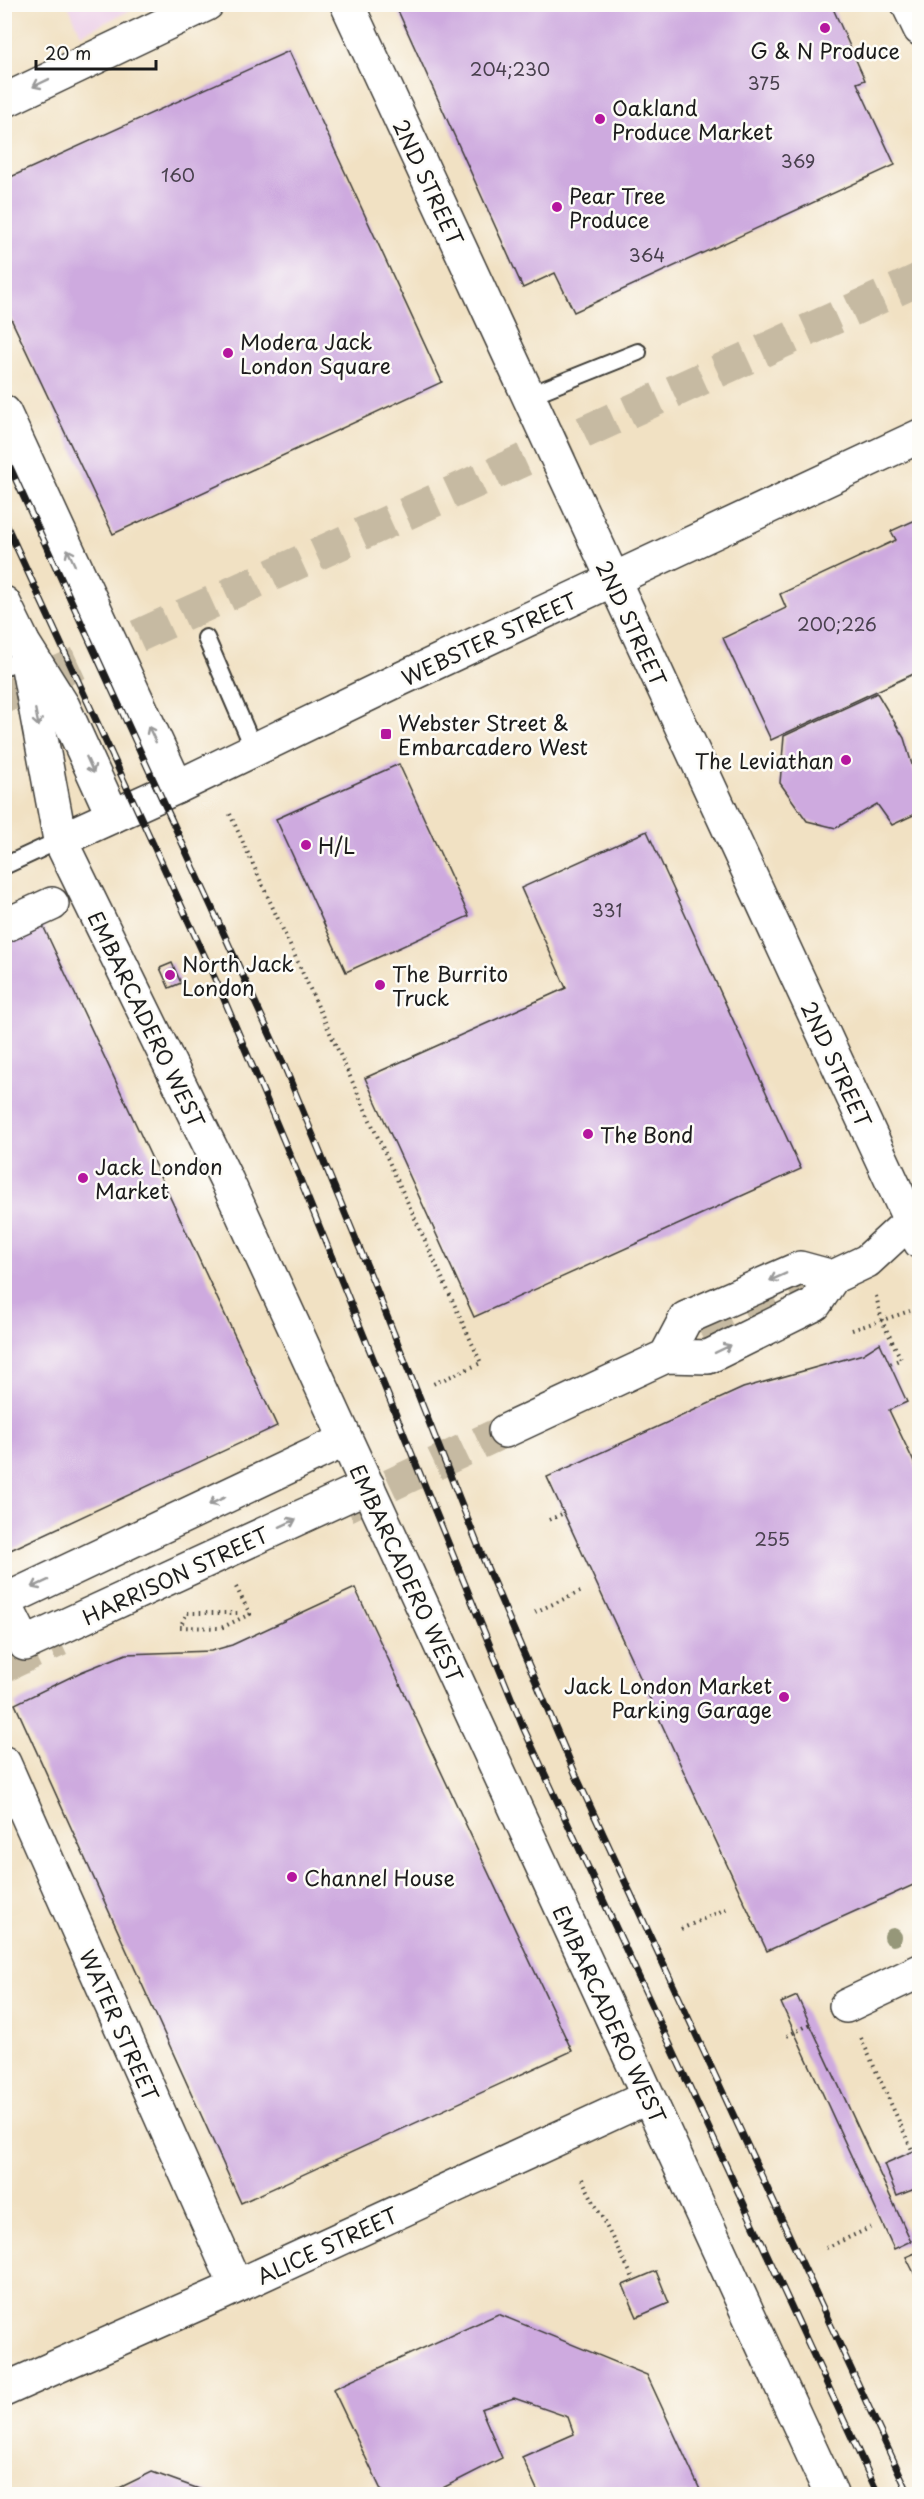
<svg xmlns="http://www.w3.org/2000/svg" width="924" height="2499" viewBox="0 0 924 2499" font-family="'Playpen Sans',sans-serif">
  <rect width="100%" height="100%" fill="#fdfcf7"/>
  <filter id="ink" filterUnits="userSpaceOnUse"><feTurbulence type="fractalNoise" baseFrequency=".0167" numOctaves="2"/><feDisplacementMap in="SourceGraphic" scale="12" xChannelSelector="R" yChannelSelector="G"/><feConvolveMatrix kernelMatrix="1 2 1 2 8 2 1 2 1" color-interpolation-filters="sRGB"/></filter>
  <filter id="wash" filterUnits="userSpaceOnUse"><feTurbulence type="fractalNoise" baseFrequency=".008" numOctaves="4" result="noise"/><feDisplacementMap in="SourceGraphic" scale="24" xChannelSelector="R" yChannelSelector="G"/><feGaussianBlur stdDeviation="1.35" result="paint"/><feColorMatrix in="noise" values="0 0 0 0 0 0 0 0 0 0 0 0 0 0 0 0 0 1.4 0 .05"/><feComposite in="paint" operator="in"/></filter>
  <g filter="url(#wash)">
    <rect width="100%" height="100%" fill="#f1e1c3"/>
    <path fill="#edd1e9" d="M68 5H142L81 34Z"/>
    <g id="blocks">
      <path fill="#ceaadf" d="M4 4H17L4 10Z
        M395 4H831L865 80 857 83 895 165 574 312 555 273 523 288Z
        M289 51 442 382 113 534 4 304V180Z
        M920 518V671L771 740 723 638 786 608 780 594 896 540 891 531Z
        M877 693 904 738 920 791V812L892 825 877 804 836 828 807 821 780 783 784 736Z
        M399 764 469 916 346 972 276 819Z
        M647 831 801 1169 474 1317 365 1078 566 988 521 888Z
        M38 915 277 1426 4 1553V930Z
        M172 963 181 983 169 988 160 968Z
        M880 1343 907 1402 889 1410 920 1475V1882L767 1951 547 1477 743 1388 863 1354Z
        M355 1588 572 2051 241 2203 15 1704 81 1672 126 1654 211 1651 232 1645Z
        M797 1996 911 2241 894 2249 781 2003Z
        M916 2150 920 2157V2187L897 2196 884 2164Z
        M920 2251V2285L906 2257Z
        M656 2271 669 2303 637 2317 623 2285Z
        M498 2314 647 2375 702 2494H539L522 2457 574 2434 568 2417 514 2398 481 2409 502 2458 431 2494H383L333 2389Z
        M152 2472 213 2494H107Z"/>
    </g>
  </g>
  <g filter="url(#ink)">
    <use href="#blocks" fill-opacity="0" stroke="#3c3a35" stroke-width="1.5"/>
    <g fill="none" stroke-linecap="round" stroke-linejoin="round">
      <path stroke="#c6baa2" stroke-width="33" stroke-dasharray="33 16" stroke-linecap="butt" d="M4 697 920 279
        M658 1359 845 1272
        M346 1506 530 1419
        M4 1666 60 1640"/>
      <defs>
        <path id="lane" d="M528 396 638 352
          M206 638 254 749
          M4 667 26 657
          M4 866 60 840"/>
        <path id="street" d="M347 4 920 1242
          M908 4 920 29
          M4 101 207 4
          M24 644 63 706 113 816
          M177 787 392 683 920 436
          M4 926 52 904
          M666 1356 686 1318 800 1268 833 1277
          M505 1431 666 1356 708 1357 815 1304 833 1277 867 1261 920 1212
          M4 1601 345 1440
          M4 1602 25 1644 368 1486
          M4 1763 236 2286
          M846 2006 920 1971
          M4 2390 220 2294 648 2097"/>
        <path id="secondary" d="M4 412 177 787 60 840
          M4 603 22 640 26 657 60 840 227 1181 831 2494"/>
      </defs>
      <use href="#lane" stroke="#3c3a35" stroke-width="20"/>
      <use href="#street" stroke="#3c3a35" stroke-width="36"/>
      <use href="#secondary" stroke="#3c3a35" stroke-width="36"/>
      <path stroke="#3c3a35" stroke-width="4" stroke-dasharray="1.5 4.5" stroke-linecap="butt" d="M230 814 481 1363 433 1384
        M876 1296 882 1321 901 1359 890 1364
        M852 1330 910 1311
        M549 1520 564 1513
        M236 1587 250 1614 221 1628 180 1627 187 1613H238
        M535 1612 582 1591
        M681 1929 728 1908
        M787 2036 813 2023
        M861 2038 913 2152
        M582 2179 634 2280
        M826 2248 874 2226"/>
      <use href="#lane" stroke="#fff" stroke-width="16"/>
      <use href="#street" stroke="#fff" stroke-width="33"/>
      <use href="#secondary" stroke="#fff" stroke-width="33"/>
      <defs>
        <path id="rail" d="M4 454 283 1063 369 1271 483 1558 578 1780 909 2494
          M4 520 221 992 300 1179 523 1727 878 2494"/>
      </defs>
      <use href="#rail" stroke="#1c1c1c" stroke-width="7"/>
      <use href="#rail" stroke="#fdfcf7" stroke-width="4.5" stroke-dasharray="14" stroke-linecap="butt"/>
    </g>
    <circle fill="#969779" cx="893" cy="1937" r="9"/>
    <defs><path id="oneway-shaft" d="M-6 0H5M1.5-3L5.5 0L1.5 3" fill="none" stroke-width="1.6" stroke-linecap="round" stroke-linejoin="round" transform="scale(1.5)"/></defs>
    <g stroke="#999">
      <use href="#oneway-shaft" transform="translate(41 83) rotate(154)"/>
      <use href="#oneway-shaft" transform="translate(71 557) rotate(-115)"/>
      <use href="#oneway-shaft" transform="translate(37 718) rotate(79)"/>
      <use href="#oneway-shaft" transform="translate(152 734) rotate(-115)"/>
      <use href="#oneway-shaft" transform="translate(90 765) rotate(66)"/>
      <use href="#oneway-shaft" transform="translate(778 1277) rotate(156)"/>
      <use href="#oneway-shaft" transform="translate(723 1349) rotate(-26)"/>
      <use href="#oneway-shaft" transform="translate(217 1501) rotate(155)"/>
      <use href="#oneway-shaft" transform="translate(288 1523) rotate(-25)"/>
      <use href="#oneway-shaft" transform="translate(40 1584) rotate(155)"/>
    </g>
  </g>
  <g fill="#b5179e" stroke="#fdfcf7" stroke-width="2">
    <circle cx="825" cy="28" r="6"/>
    <circle cx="600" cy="119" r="6"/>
    <circle cx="557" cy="207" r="6"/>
    <circle cx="228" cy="353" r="6"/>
    <rect x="380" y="728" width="12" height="12" rx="3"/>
    <circle cx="846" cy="760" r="6"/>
    <circle cx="306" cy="845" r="6"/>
    <circle cx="170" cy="975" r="6"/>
    <circle cx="380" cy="985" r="6"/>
    <circle cx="588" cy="1134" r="6"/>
    <circle cx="83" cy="1178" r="6"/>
    <circle cx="784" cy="1697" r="6"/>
    <circle cx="292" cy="1877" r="6"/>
  </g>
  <g text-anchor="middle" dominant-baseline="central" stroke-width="5" stroke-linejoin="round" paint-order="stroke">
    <g font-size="18" fill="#48404d">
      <text x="510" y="68">204;230</text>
      <text x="764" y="82">375</text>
      <text x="798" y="160">369</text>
      <text x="178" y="174">160</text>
      <text x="647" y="254">364</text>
      <text x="837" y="623">200;226</text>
      <text x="607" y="909">331</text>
      <text x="772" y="1538">255</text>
    </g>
    <g font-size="21" fill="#1c1c1c" stroke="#fdfcf7" text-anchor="start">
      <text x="825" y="50" text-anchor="middle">G &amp; N Produce</text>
      <text x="612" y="107">Oakland<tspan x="612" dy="24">Produce Market</tspan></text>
      <text x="569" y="195">Pear Tree<tspan x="569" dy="24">Produce</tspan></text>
      <text x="240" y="341">Modera Jack<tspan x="240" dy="24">London Square</tspan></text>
      <text x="398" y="722">Webster Street &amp;<tspan x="398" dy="24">Embarcadero West</tspan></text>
      <text x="834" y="760" text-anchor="end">The Leviathan</text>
      <text x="318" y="845">H/L</text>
      <text x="182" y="963">North Jack<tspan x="182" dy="24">London</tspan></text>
      <text x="392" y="973">The Burrito<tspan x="392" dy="24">Truck</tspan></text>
      <text x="600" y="1134">The Bond</text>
      <text x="95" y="1166">Jack London<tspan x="95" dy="24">Market</tspan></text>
      <text x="772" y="1685" text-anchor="end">Jack London Market<tspan x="772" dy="24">Parking Garage</tspan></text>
      <text x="304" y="1877">Channel House</text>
    </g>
    <g font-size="21" fill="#1c1c1c" stroke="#fdfcf7">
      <text transform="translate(429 182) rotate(65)">2ND STREET</text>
      <text transform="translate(632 623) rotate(65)">2ND STREET</text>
      <text transform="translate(489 638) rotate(-25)">WEBSTER STREET</text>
      <text transform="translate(147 1019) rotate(64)">EMBARCADERO WEST</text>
      <text transform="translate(837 1064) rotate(65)">2ND STREET</text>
      <text transform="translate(407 1573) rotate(65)">EMBARCADERO WEST</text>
      <text transform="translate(175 1575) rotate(-25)">HARRISON STREET</text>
      <text transform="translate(610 2014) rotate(65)">EMBARCADERO WEST</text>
      <text transform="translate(120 2025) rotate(66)">WATER STREET</text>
      <text transform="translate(327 2245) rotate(-25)">ALICE STREET</text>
    </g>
  </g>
  <rect width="924" height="2499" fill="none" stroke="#fdfcf7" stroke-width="24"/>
  <path d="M36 60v9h120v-9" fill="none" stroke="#1c1c1c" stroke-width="3"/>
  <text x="45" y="60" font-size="18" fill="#1c1c1c" stroke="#fdfcf7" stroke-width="4.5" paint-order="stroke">20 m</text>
</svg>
